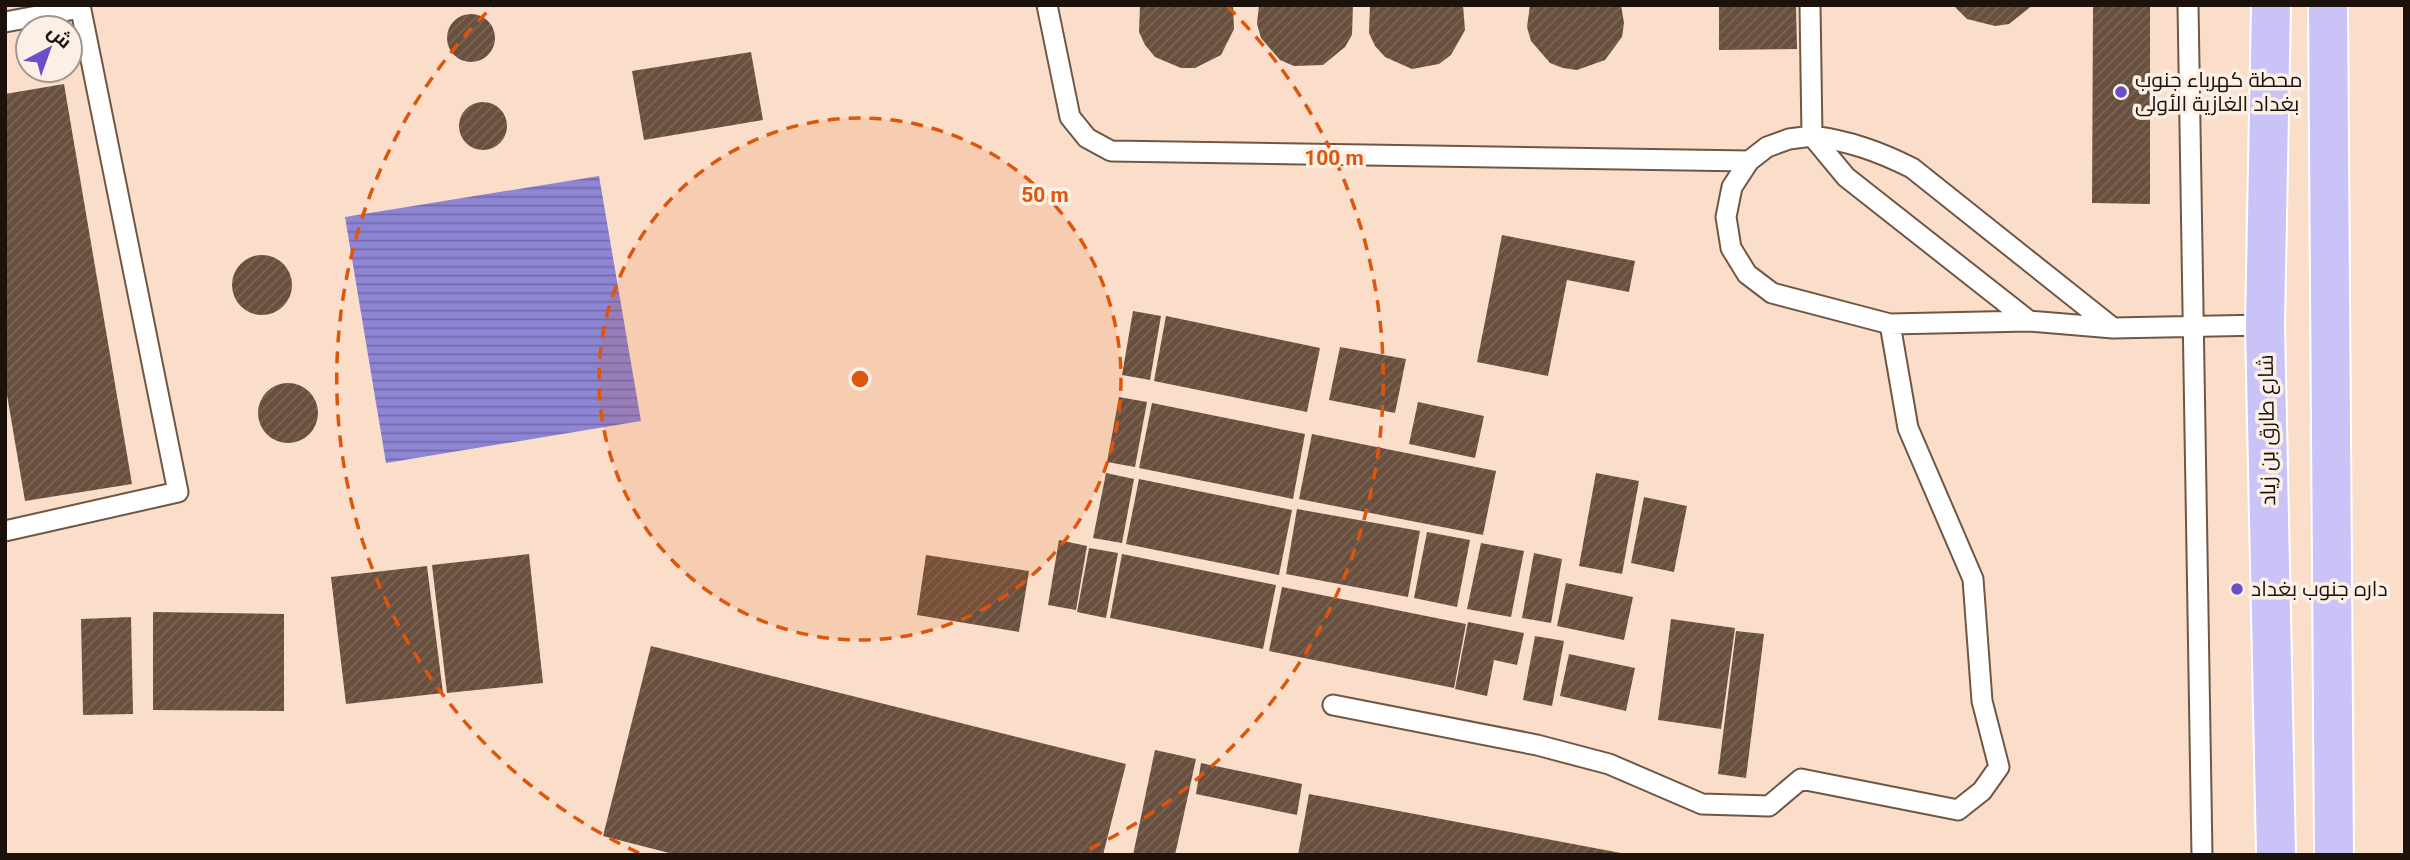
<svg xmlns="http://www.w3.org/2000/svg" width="2410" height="860" viewBox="0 0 2410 860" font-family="Roboto,Cairo,sans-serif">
  <defs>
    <pattern id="water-rules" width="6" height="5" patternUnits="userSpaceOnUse" patternTransform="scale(1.75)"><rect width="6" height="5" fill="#8e85d4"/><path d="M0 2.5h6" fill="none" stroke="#736baa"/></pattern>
    <pattern id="building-hatch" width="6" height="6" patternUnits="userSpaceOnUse" patternTransform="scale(1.75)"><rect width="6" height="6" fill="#69503e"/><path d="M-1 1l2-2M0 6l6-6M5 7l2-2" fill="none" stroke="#796556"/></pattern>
  </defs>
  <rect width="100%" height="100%" fill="#fbdec9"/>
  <path fill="url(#water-rules)" d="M599 176 641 421 386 463 345 217Z"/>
  <path fill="url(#building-hatch)" d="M1140 5H1233L1234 29 1221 55 1195 68H1181L1155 57 1145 45 1139 32Z
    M1259 5H1353L1352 35 1345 47 1323 65 1294 66 1280 60 1261 38 1257 24Z
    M1370 5H1463L1465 30 1451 55 1439 64 1412 69 1385 57 1375 46 1369 33Z
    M1530 5H1621L1624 23 1622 37 1605 60 1577 70 1563 68 1550 63 1531 41 1527 27Z
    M1719 5H1796L1797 49 1719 50Z
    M1953 5H2033L2009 24 1995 26 1967 19Z
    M2093 5H2150V204L2092 203Z
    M447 38a24 24 0 1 1 48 0a24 24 0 1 1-48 0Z
    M751 52 763 120 644 140 632 71Z
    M64 84 132 484 25 501 5 383V94Z
    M459 126a24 24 0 1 1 48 0a24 24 0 1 1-48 0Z
    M1502 235 1635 261 1629 292 1567 280 1548 376 1477 362Z
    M232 285a30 30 0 1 1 60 0a30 30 0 1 1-60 0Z
    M1133 311 1161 316 1150 380 1122 375Z
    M1166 316 1320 348 1307 412 1154 381Z
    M1340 347 1406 359 1395 413 1329 400Z
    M258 413a30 30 0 1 1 60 0a30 30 0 1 1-60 0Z
    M1119 397 1147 402 1135 467 1107 462Z
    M1418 402 1484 416 1475 458 1409 444Z
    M1152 403 1305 434 1293 499 1139 468Z
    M1312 434 1496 471 1483 535 1299 499Z
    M1106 473 1134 479 1122 543 1093 538Z
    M1596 473 1639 481 1622 574 1579 566Z
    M1139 479 1292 510 1279 575 1126 544Z
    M1644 497 1687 506 1674 572 1631 563Z
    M1297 509 1420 531 1408 597 1286 574Z
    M1427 532 1470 540 1457 607 1414 598Z
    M1059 540 1087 546 1076 610 1048 605Z
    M1481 543 1524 551 1511 617 1467 609Z
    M1089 548 1118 553 1106 618 1077 612Z
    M1534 553 1562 559 1551 623 1522 618Z
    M529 554 543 683 447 693 432 565Z
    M1122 554 1276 585 1263 649 1110 618Z
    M926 555 1029 571 1019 632 917 615Z
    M427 566 443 693 346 704 331 577Z
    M1566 583 1633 597 1624 640 1557 626Z
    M1282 587 1466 624 1454 688 1269 651Z
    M153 612 284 614V711L153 710Z
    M131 617 133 714 83 715 81 619Z
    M1671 619 1735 628 1721 729 1658 720Z
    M1468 622 1524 633 1517 665 1494 660 1487 696 1455 689Z
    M1736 631 1764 634 1746 778 1718 774Z
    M1535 636 1564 641 1552 706 1523 700Z
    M651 646 1126 764 1103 855H677L603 836Z
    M1569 654 1635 668 1626 711 1560 696Z
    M1155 750 1196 759 1175 855H1133Z
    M1201 763 1302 784 1297 815 1196 794Z
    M1309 794 1621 853V855H1298Z"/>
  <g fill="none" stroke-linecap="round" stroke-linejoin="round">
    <defs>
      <path id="lane" d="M1047 5 1070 117 1087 138 1111 151 1749 161
        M1810 5 1812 136 1846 177 2029 321
        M2188 5 2202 855
        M5 22 80 8
        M1812 136C1849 141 1878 151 1912 168L2113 328 2029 321 1890 324 1772 293 1747 274 1731 248 1726 217 1732 187 1749 161 1767 147 1789 139Z
        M2113 328 2265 325
        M5 531 178 492 80 5
        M1333 705 1537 745 1609 764 1702 804 1769 806 1801 779 1958 810 1982 791 1999 767 1982 701 1973 579 1908 428 1890 324"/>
      <path id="primary" d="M2271 5 2265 325 2276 855
        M2328 5 2334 855"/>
    </defs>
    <use href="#lane" stroke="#705745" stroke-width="23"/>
    <use href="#primary" stroke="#fff" stroke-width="42"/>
    <use href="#lane" stroke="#fff" stroke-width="19"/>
    <use href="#primary" stroke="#c9c3f7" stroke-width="38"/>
  </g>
  <circle cx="860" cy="379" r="261" fill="#de550c" fill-opacity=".12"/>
  <g fill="none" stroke="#de550c" stroke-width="3.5" stroke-dasharray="12 9">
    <circle cx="860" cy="379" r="261"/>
    <path d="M639 853A523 523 0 0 1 493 6M1227 6A523 523 0 0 1 1081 853"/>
  </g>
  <g fill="#6950c9" stroke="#fbefe6" stroke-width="2.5">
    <circle cx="2121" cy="92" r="7"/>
    <circle cx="2237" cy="589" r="7"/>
  </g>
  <g text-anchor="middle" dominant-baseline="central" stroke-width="7" stroke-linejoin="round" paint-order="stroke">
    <g font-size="21" fill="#1c120b" stroke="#fbefe6" text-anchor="start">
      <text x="2135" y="80">محطة كهرباء جنوب<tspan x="2135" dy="24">بغداد الغازية الأولى</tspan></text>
      <text x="2251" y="589">داره جنوب بغداد</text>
    </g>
    <g font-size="21" fill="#1c120b" stroke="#fbefe6">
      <text transform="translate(2267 430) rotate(-91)">شارع طارق بن زياد</text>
    </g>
  </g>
  <circle cx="860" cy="379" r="10" fill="#de550c" stroke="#fbefe6" stroke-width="3.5"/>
  <g font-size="21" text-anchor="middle" font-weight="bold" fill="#de550c" stroke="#fbefe6" stroke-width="7" stroke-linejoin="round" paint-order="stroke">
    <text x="1334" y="165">100 m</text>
    <text x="1045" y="202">50 m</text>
  </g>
  <rect width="2410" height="860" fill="none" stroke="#1c120b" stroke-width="14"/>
  <g transform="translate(49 49) rotate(41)"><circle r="33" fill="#fbefe6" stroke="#a2978e" stroke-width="2"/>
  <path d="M0-5L12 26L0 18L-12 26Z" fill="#6950c9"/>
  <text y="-10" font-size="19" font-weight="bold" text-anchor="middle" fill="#1c120b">ش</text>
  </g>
</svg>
